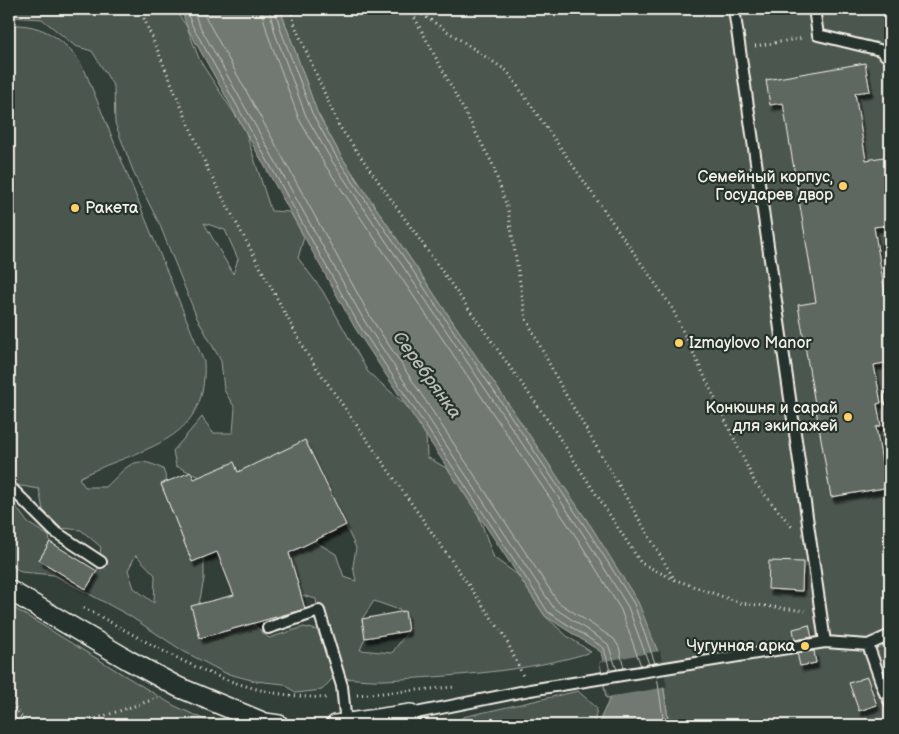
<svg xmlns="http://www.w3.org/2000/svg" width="899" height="734" viewBox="0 0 899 734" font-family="'Balsamiq Sans',sans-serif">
  <defs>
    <filter id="shadow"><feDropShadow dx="3" dy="5.5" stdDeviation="1" flood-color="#0009"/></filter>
  </defs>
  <rect width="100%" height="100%" fill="#323e38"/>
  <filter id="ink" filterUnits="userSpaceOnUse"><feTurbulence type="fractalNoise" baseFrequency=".02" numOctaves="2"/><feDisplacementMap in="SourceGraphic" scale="10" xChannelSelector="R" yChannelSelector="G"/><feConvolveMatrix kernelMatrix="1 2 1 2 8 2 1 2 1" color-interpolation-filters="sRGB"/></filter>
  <g filter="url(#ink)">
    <path fill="#4c564f" stroke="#a0a49c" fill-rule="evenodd" d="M9 9H175L187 27 200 61 245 130 271 211 290 212 304 237 298 258 322 290 368 372 406 405 426 435 427 457 448 469 478 514 494 558 518 575 545 616 567 636 591 652C527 672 452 676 385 680 367 681 350 677 332 679L322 690 296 693 284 684 255 681 225 673 183 651 128 615 54 575 21 572 9 563V505L14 504 28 523 49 536 50 542 39 560 86 589 97 571 101 547 81 530 61 528 43 510 39 489 9 484V25C44 23 68 41 85 71L204 362C209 447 136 447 79 478L85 487H106C127 467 133 453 163 469L167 481 161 484 192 562 204 557V579L199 604 192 607 200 638 253 624 269 638 304 627 317 630 324 646 316 599 301 595 282 581 234 463 200 477 176 466 173 451 202 417 213 433H233L235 408 224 390 221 361 197 318 159 223 135 176 115 123 114 87 92 51 75 46 42 19 9 17ZM204 223 225 230 238 259 233 274ZM305 440 356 548 353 566 356 581 344 577 336 554 314 541ZM136 555 155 575 154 603 134 588 128 570ZM374 601 405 612 408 631 392 653 360 650 365 638 362 619Z
      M280 9H890V725H669L664 688 606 698 600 662 658 652 594 531 341 156 317 112Z
      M9 605 173 705 216 725H20L9 710Z
      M578 691 597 708 594 725H453L463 717Z"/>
    <path fill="#727972" stroke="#a6a9a1" d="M181 9H280L317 112 341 156 594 531 638 602 658 652 669 725H600L601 717 611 696 601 652 545 616 355 328 187 27Z"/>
    <path fill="#323e38" d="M660 651 667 687 608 697 600 662Z"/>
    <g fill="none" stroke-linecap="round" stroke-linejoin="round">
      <path stroke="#c0c1b9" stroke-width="1" d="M186 9 192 25 359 325 522 572 548 612 604 648 610 671
        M193 9 198 23 365 322 553 607 608 644 617 670
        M201 9 371 318 558 602 614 639 619 647 624 668
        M261 9 268 35 299 119 325 165 579 541 621 610 641 666
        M269 9 275 33 306 116 332 161 585 537 628 607 649 664
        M275 9 281 31 312 113 337 158 590 534 634 604 655 663
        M657 676 664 725"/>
    </g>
    <path fill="#5f6861" stroke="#f4f1e8" filter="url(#shadow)" d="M865 63 870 91 855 93 866 160 890 156V225L874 227 885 293 890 292V362L874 365 881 403 877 404 881 426 876 427 882 462 890 461V487L831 497 798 305 816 302 783 103 770 105 766 80Z
      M305 440 346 525 289 553 305 609 200 638 191 606 234 595 217 552 192 562 161 484 191 472 194 479 234 462 238 472Z
      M50 542 97 571 86 589 39 560Z
      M769 561 803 562 802 591 768 589Z
      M405 611 408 631 365 638 362 619Z
      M809 625 812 637 795 640 793 629Z
      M814 651 816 663 800 666 797 653Z
      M867 677 877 705 859 711 849 683Z"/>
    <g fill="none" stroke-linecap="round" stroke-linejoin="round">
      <defs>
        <path id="lane" d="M734 9 825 642
          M814 9 818 35 880 50 890 59
          M890 396V400
          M9 486 54 531 101 562
          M268 628 319 611 342 686 346 724
          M868 645 885 693 890 702
          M411 714 530 690 825 642 868 645 890 635"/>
        <path id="street" d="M9 590 130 661 178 687 265 723 279 725
          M336 725 411 714"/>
      </defs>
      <use href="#lane" stroke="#f4f1e8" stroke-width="14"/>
      <use href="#street" stroke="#f4f1e8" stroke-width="22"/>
      <path stroke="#f4f1e8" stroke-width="3" stroke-dasharray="1 4" stroke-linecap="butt" d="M140 9 209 172 307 354 505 637 523 676
        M291 9 295 26 339 126 549 422 641 563 673 579 741 603 805 611
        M410 9 492 163 508 210 526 319 563 390 673 577
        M414 9 507 71 671 306 755 483 792 527
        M755 46 803 38
        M84 608C138 636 193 672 253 688 278 695 303 697 328 698
        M357 695 455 687
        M9 700 27 725
        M77 725 158 698"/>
      <use href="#lane" stroke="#26332d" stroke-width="10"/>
      <use href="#street" stroke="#26332d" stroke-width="19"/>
    </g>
  </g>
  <g fill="#ffd166" stroke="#26332d" stroke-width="2">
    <circle cx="843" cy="186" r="5"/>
    <circle cx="75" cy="208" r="5"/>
    <circle cx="679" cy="343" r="5"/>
    <circle cx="848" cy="417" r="5"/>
    <circle cx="805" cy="646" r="5"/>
  </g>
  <g text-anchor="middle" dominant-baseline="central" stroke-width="4.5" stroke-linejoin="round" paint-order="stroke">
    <g font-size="16" fill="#f4f1e8" stroke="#26332d" text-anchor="end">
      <text x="833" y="177">Семейный корпус,<tspan x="833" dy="18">Государев двор</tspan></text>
      <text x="85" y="208" text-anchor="start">Ракета</text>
      <text x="689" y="343" text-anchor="start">Izmaylovo Manor</text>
      <text x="838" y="408">Конюшня и сарай<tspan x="838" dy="18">для экипажей</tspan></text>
      <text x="795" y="646">Чугунная арка</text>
    </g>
    <g font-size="18" font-style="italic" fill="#babbb3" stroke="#26332d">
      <text transform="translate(427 375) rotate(54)">Серебрянка</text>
    </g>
  </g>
  <rect width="899" height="734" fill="none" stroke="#26332d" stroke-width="30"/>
  <rect x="15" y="15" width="869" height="704" fill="none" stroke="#f4f1e8" stroke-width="2" filter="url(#ink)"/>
</svg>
